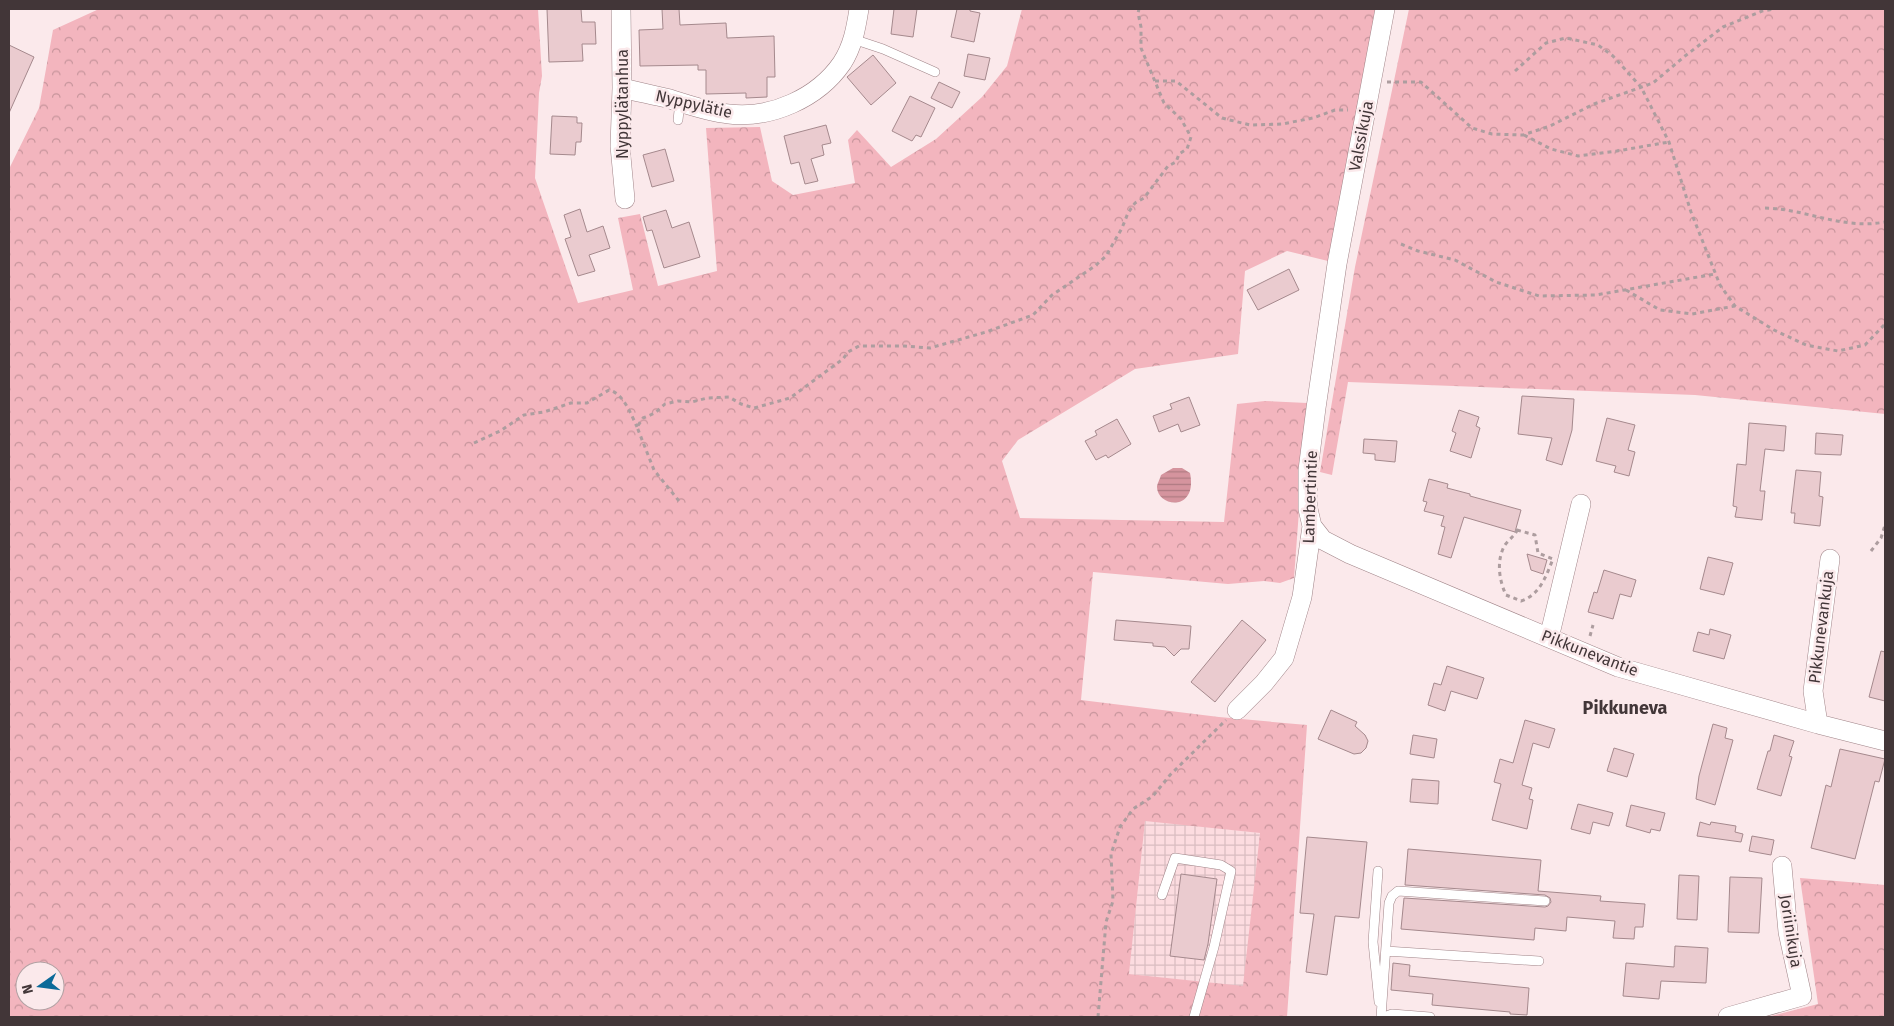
<svg xmlns="http://www.w3.org/2000/svg" width="1894" height="1026" viewBox="0 0 1894 1026" font-family="'Fira Sans',sans-serif">
  <defs>
    <pattern id="industrial-grid" width="8" height="8" patternUnits="userSpaceOnUse" patternTransform="scale(1.25)"><rect width="8" height="8" fill="#fcdce0"/><path d="M0 4h8M4 0v8" fill="none" stroke="#d9bdc1"/></pattern>
    <pattern id="forest-crowns" width="20" height="18" patternUnits="userSpaceOnUse" patternTransform="scale(1.25)"><rect width="20" height="18" fill="#f3b5be"/><path d="M2 6a3 3 0 1 1 6 0M12 15a3 3 0 1 1 6 0" fill="none" stroke="#c6949b"/></pattern>
    <pattern id="water-rules" width="6" height="5" patternUnits="userSpaceOnUse" patternTransform="scale(1.25)"><rect width="6" height="5" fill="#d5949e"/><path d="M0 2.5h6" fill="none" stroke="#ae7a82"/></pattern>
  </defs>
  <rect width="100%" height="100%" fill="#fbe9eb"/>
  <path fill="url(#industrial-grid)" d="M1145 820 1260 833 1244 987 1129 974Z"/>
  <path fill="url(#forest-crowns)" fill-rule="evenodd" d="M99 9H538L542 76 539 93 535 178 578 303 633 290 618 218 640 214 658 286 717 271 706 128 760 127 772 181 793 195 855 183 848 140 857 130 891 167 936 139 982 97 1007 66 1022 9H1377L1328 261 1287 251 1245 271 1238 354 1135 369 1018 440 1002 461 1020 518 1224 522 1237 404 1265 401 1307 403 1294 578 1280 583 1264 581 1228 584 1093 572 1081 700 1219 717 1307 725 1287 1017H9V169L39 108 53 30ZM1145 821 1260 833 1243 986 1129 974ZM25 971H55V1001H25Z
    M1409 9H1885V414L1695 395 1348 382 1332 475 1320 472 1355 267Z
    M1800 878 1885 885V1017H1767L1818 1004Z"/>
  <path fill="url(#water-rules)" d="M1173 468H1182L1190 473C1198 513 1157 507 1157 487 1157 484 1160 479 1161 475Z"/>
  <path fill="#eacbcf" stroke="#a5898d" d="M547 9H581L582 22H595L596 44H582L583 61 549 62Z
    M662 9H679L680 25 726 23 727 38 774 36 775 77H767V97L746 98V93L706 94V70H698V65L640 66 639 30 663 29Z
    M894 9H917L913 37 891 34Z
    M957 9H970V11L980 13 974 42 951 37Z
    M9 45 34 57 9 113Z
    M968 54 990 58 985 80 964 76Z
    M873 55 896 83 871 105 847 77Z
    M939 82 960 92 952 108 931 98Z
    M910 96 935 108 921 137 916 135 912 141 892 131Z
    M552 116 577 117V123H582L581 142H576L575 155 550 154Z
    M826 125 831 143 822 145 824 155 811 159 818 181 805 184 799 162 791 164 784 136Z
    M665 149 674 181 652 187 643 155Z
    M580 209 587 232 603 226 610 248 589 255 595 271 578 276 565 239 571 237 564 215Z
    M666 210 672 228 689 222 700 257 664 268 652 230 647 231 643 217Z
    M1289 269 1299 290 1258 310 1247 290Z
    M1522 396 1574 399 1572 430 1562 465 1546 460 1552 438 1518 434Z
    M1189 397 1200 425 1181 432 1178 424 1159 432 1153 416 1172 409 1170 404Z
    M1459 410 1479 417 1476 426 1480 428 1471 458 1450 451 1456 433 1452 431Z
    M1607 418 1635 425 1628 450 1635 452 1629 476 1614 472 1616 466 1596 461Z
    M1117 419 1131 444 1108 458 1106 455 1096 460 1085 441 1097 435 1095 431Z
    M1749 423 1786 426 1784 451 1765 449 1760 491H1765L1762 520 1735 517 1737 507 1733 506 1737 464 1746 465Z
    M1816 433 1843 435 1841 455 1815 454Z
    M1364 439 1397 441 1395 462 1375 460V454L1363 453Z
    M1796 470 1821 472 1819 496 1823 497 1820 526 1794 523 1795 513H1791Z
    M1429 479 1448 484 1447 488 1470 494V496L1521 510 1515 532 1464 517 1451 558 1438 554 1445 527 1441 526 1444 516 1424 511 1427 502 1423 501Z
    M1527 554 1547 560 1543 574 1531 570Z
    M1708 557 1733 563 1724 595 1700 589Z
    M1604 570 1636 580 1631 597 1620 594 1613 619 1588 612 1594 592 1597 593Z
    M1116 620 1191 626 1189 649H1181L1174 656 1165 647 1153 646V643L1114 640Z
    M1242 620 1266 640 1215 702 1191 682Z
    M1710 629 1731 635 1724 659 1693 651 1698 632 1709 635Z
    M1881 651 1885 652V701L1869 697Z
    M1447 666 1484 678 1477 699 1451 691 1445 711 1428 705 1434 683 1441 685Z
    M1331 710 1357 722 1355 726 1365 735 1368 741 1366 748 1361 753 1354 754 1318 739Z
    M1525 720 1555 729 1549 748 1533 743 1522 785 1532 788 1529 799 1533 800 1527 829 1492 820 1501 784 1494 782 1500 759 1513 763Z
    M1713 724 1727 728 1725 738 1733 740 1715 805 1696 799 1699 776Z
    M1413 735 1437 739 1434 758 1410 754Z
    M1774 735 1794 741 1789 756 1792 757 1781 796 1757 789 1768 751H1770Z
    M1614 748 1634 754 1627 777 1607 771Z
    M1840 749 1885 759 1879 782 1875 781 1855 859 1811 848 1826 785 1831 787Z
    M1412 779 1439 781 1438 804 1410 802Z
    M1578 804 1613 813 1609 826 1593 822 1590 834 1571 829Z
    M1631 805 1665 813 1660 831 1651 829 1650 833 1626 826Z
    M1700 822 1710 825 1711 822 1736 826 1735 832 1743 834 1741 842 1697 836Z
    M1752 836 1774 840 1771 855 1749 851Z
    M1307 837 1367 842 1359 918 1335 916 1327 975 1306 972 1314 914 1300 913Z
    M1408 849 1541 860 1538 891 1601 896 1600 901 1645 904 1643 927H1635L1634 939 1613 938 1615 921 1567 917 1566 931 1535 928 1534 940 1401 929 1404 898 1545 907 1548 906 1551 902 1550 898 1545 895 1405 885Z
    M1181 874 1217 879 1208 944 1204 960 1170 956Z
    M1679 875 1699 876 1697 920 1677 919Z
    M1730 877 1762 878 1759 933 1728 932Z
    M1675 946 1708 948 1706 983 1661 981 1659 999 1623 996 1626 963 1674 967Z
    M1393 963 1410 965 1409 976 1529 988 1527 1015 1510 1014V1012L1432 1005 1433 994 1391 990Z"/>
  <g fill="none" stroke-linecap="round" stroke-linejoin="round">
    <defs>
      <path id="lane" d="M853 39 883 49 935 72
        M678 120 680 102
        M1378 871 1373 942 1379 1002
        M1162 895 1175 858 1221 865 1231 871 1214 947 1194 1017
        M1386 951 1539 961
        M1381 1017 1389 903 1392 896 1398 891 1545 901
        M1384 1017 1392 1014 1430 1017"/>
      <path id="street" d="M621 9 622 88 620 146 625 199
        M622 88C638 92 654 95 670 99 689 105 709 112 729 114 771 119 818 98 842 63 853 46 856 28 859 9
        M1312 526 1323 540 1350 554 1618 667 1818 724 1885 741
        M1549 638 1581 504
        M1237 710 1264 683 1284 658 1302 597 1312 526 1308 509V470L1316 408 1337 264 1385 9
        M1818 724 1813 691 1830 559
        M1728 1017 1802 996 1788 932 1782 866"/>
    </defs>
    <use href="#lane" stroke="#a08488" stroke-width="10"/>
    <use href="#street" stroke="#a08488" stroke-width="20"/>
    <path stroke="#ad9d9f" stroke-width="3" stroke-dasharray="4 4" stroke-linecap="butt" d="M1515 71 1546 43 1566 38 1598 45 1613 56 1641 87 1669 142 1691 212 1720 285 1735 306 1774 330 1806 345 1838 351 1865 345 1885 324
      M1155 81H1176L1222 118 1250 125 1282 124 1313 118 1335 110H1348
      M1387 82H1421L1472 128 1492 134 1523 135 1550 126 1594 104 1653 83 1685 56 1723 27 1762 11 1775 9
      M1524 135 1551 149 1578 156 1617 151 1669 142
      M1765 208C1807 209 1842 230 1885 222
      M1401 244 1418 251 1455 260 1496 282 1539 296 1596 295 1715 274
      M1626 290 1660 310 1692 314 1735 306
      M474 443 500 431 524 415 544 412 571 403H587L609 390C623 393 631 414 637 427
      M679 501 654 470 637 427 643 418 655 413 665 404 678 401 692 402 707 398 729 397 741 404 754 408 790 398 843 359 848 352 859 346H904L930 348 986 332 1033 315 1052 295 1095 266 1106 256 1122 228 1128 213 1135 203 1144 198 1168 166 1176 162 1179 154 1187 149 1191 137 1181 119 1164 103 1141 48V27L1138 13 1139 9
      M1517 530 1535 535 1538 553 1553 559C1546 576 1540 595 1521 601L1506 595C1499 580 1496 560 1505 545 1509 539 1515 536 1517 530Z
      M1871 551 1881 538 1885 525
      M1590 636 1593 625
      M1098 1017 1106 922 1113 901 1111 854 1120 827 1133 809 1153 796 1170 775 1226 720"/>
    <use href="#lane" stroke="#fff" stroke-width="9"/>
    <use href="#street" stroke="#fff" stroke-width="19"/>
  </g>
  <g text-anchor="middle" dominant-baseline="central" stroke-width="5" stroke-linejoin="round" paint-order="stroke">
    <g font-size="16" fill="#423638" stroke="#fbe9eb">
      <text transform="translate(622 104) rotate(-90)">Nyppylätanhua</text>
      <text transform="translate(694 104) rotate(13)">Nyppylätie</text>
      <text transform="translate(1361 136) rotate(-79)">Valssikuja</text>
      <text transform="translate(1310 497) rotate(-88)">Lambertintie</text>
      <text transform="translate(1821 627) rotate(-83)">Pikkunevankuja</text>
      <text transform="translate(1590 653) rotate(21)">Pikkunevantie</text>
      <text transform="translate(1791 931) rotate(81)">Joriinikuja</text>
    </g>
    <g font-size="18" font-weight="bold" fill="#423638" stroke="#fbe9eb">
      <text x="1625" y="708">Pikkuneva</text>
    </g>
  </g>
  <rect width="1894" height="1026" fill="none" stroke="#423638" stroke-width="20"/>
  <g transform="translate(40 986) rotate(256)"><circle r="24" fill="#fbe9eb" stroke="#b1a1a3"/>
  <path d="M0-4L9 19L0 12L-9 19Z" fill="#0b6a99"/>
  <text y="-8" font-size="14" font-weight="bold" text-anchor="middle" fill="#423638">N</text>
  </g>
</svg>
